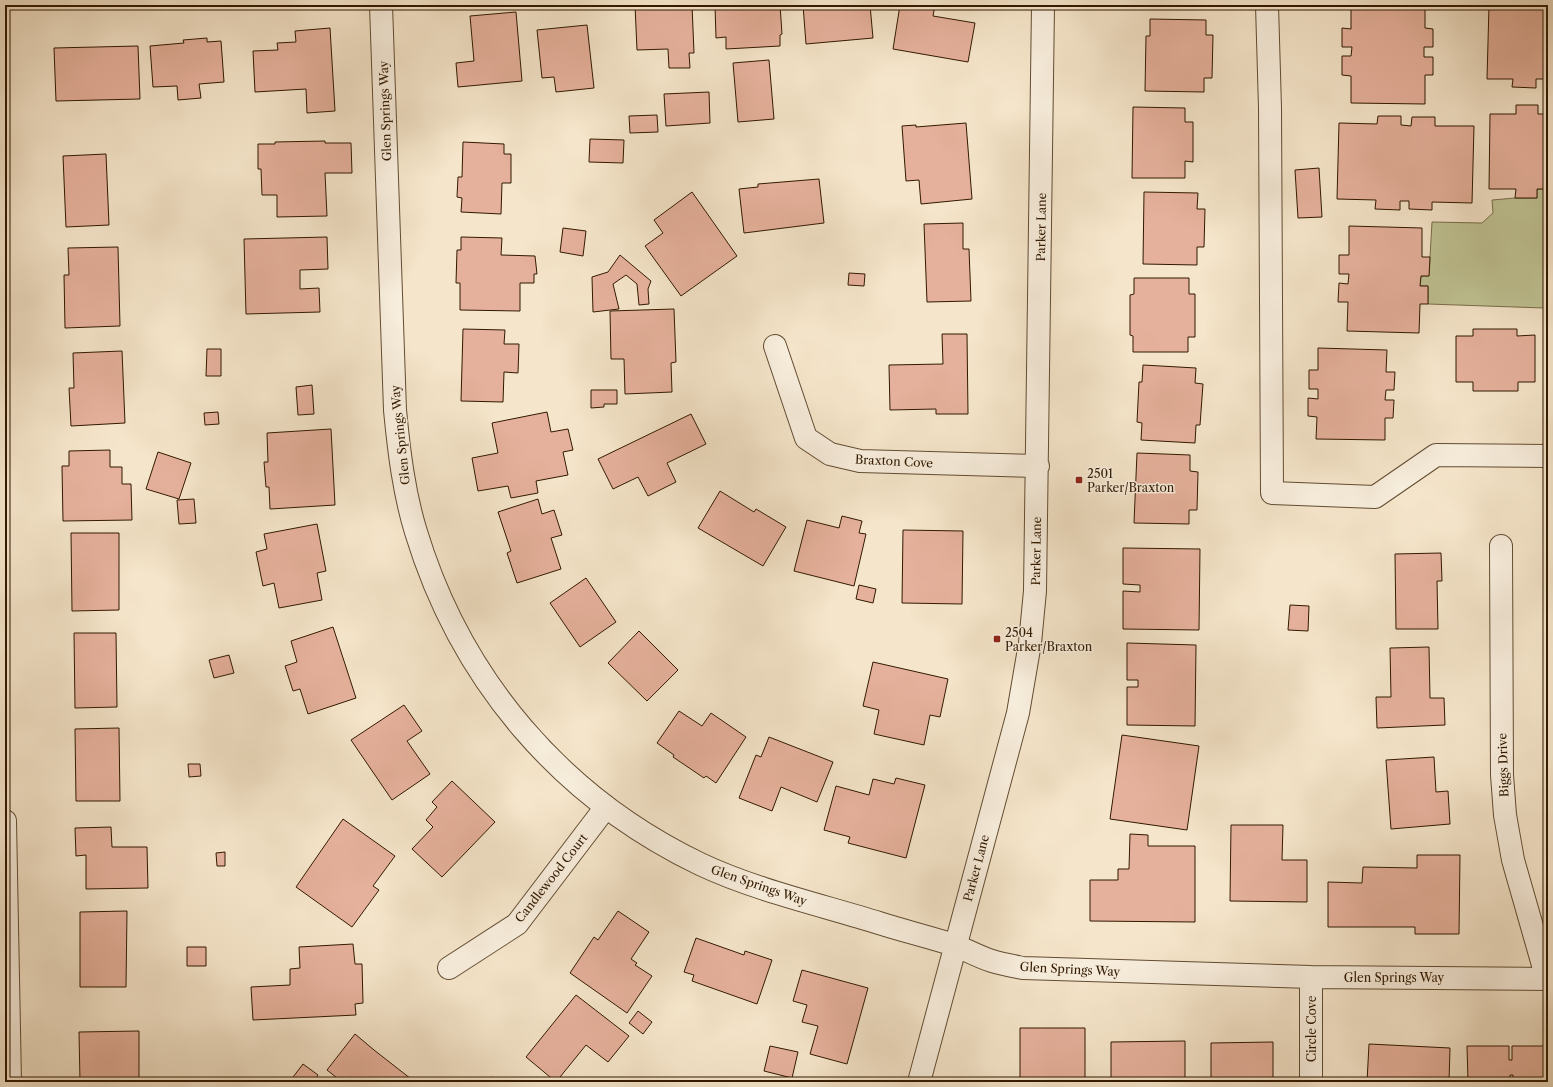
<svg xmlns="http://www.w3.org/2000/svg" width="1553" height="1087" viewBox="0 0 1553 1087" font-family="'Libre Caslon Text',serif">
  <rect width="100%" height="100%" fill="#f5e5ca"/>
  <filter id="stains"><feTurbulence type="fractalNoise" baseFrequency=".005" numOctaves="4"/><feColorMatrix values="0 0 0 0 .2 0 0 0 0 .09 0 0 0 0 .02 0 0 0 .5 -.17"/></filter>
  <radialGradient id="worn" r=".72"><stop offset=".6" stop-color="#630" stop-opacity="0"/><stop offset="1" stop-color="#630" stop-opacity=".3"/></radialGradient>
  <path fill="#c0c394" stroke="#786e4a" d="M1537 189H1547V198H1548V300H1544V308L1428 304V286H1420L1421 276H1429L1432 222 1482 223 1493 213 1492 200 1515 198H1537Z"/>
  <path fill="#e6b19c" stroke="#311900" d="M635 5H692L694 53H689L690 68H669L668 49 637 50Z
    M715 5H780L782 34 780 35V46L726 49V37L716 38Z
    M803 5H870L873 38 806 44Z
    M900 5H935L933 16 975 23 968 62 893 49Z
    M1351 5H1425V28L1433 29V47H1424V57H1433V75H1425V104L1351 103V76L1342 75V56H1351L1352 47H1342V28L1351 29Z
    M1489 5H1548V87H1545L1546 79H1536V88L1512 87 1513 79H1487Z
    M516 12 522 81 458 87 456 63 474 61 470 16Z
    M1150 19 1206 20V35H1213L1212 78H1204V92L1145 91 1146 36H1150Z
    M587 25 594 88 556 92 554 77 542 78 537 30Z
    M330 28 335 111 307 113 306 89 255 92 253 51 278 50 277 43 296 42 295 31Z
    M207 38V42L221 41 224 82 199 84 201 98 178 100 177 86 153 87 150 46 184 43 183 40Z
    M138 46 140 99 56 101 54 48Z
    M769 60 774 119 738 122 733 63Z
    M709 92 710 123 666 126 664 94Z
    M1516 105H1538V114H1548V113V198H1547V189H1537V198H1515L1516 189H1489L1490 114H1516Z
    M1133 107 1185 108V122H1193V162L1185 161V178H1132Z
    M657 115 658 132 630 133 629 116Z
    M1378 116H1401V125L1411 126 1412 117H1435V126H1474L1472 203 1432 202V210L1409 209V201H1400V210L1375 209 1376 200 1337 199 1339 123 1377 124Z
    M966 123 972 199 921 204 919 180 906 181 902 126 916 125V127Z
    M590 139 624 140 623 163 589 162Z
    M325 141V143H351L352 173H325L327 216 277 217V195H262L261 169H258V144H275V142Z
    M463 142 504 144V154H511V183H502L501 214 461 212 462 198 457 197 458 177H462Z
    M106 154 109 225 66 227 63 156Z
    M1319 168 1322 217 1298 218 1295 170Z
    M819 179 824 223 744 233 739 189 758 187V184Z
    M692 192 737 256 681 296 645 246 663 233 654 220Z
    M1144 192 1198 193 1197 209H1205L1204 247H1197V265L1143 264Z
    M963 223V249H969L971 301 927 302 924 224Z
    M1349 226 1422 228V257H1430L1429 276H1421L1420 286H1428V304H1420L1419 333 1347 331 1348 302H1338L1339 283 1348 284 1349 274H1339V255H1349Z
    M563 228 586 231 583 256 560 252Z
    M327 237 328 269 300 270V289L319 288 320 312 246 314 244 239Z
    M461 237 502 238 501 255 535 256 537 274H534V283H520V311L460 310V283H456L457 250H461Z
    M118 247 120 326 65 328 64 275H69L68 248Z
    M620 255 651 281 648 289 649 304 639 305 637 284 626 275 613 284 619 309 593 312 592 277 608 272Z
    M849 273 865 274 864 286 848 285Z
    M1134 278H1189V294H1195V337H1188V352H1133V336L1130 335V295L1134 294Z
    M674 309 676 362 671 363 672 392 625 394 624 359H611L610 311Z
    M463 329 505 330 504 344H519L518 373 504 372 503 402 461 401Z
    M1473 329H1517V336L1535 335V382H1518V391H1473V382H1456V336H1473Z
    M942 334H967L968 414H936V409L890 410 889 365 943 364Z
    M1318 348 1387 350 1386 372H1395L1394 390H1386L1385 400H1394L1393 418H1385V440L1316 439 1317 417 1308 416V398L1318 399V389H1309V370H1318Z
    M207 349H221V376H206Z
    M122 351 125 423 71 426 69 388H74L73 353Z
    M1143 365 1196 368 1195 383 1203 384 1200 425H1196L1195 443 1141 440 1142 423 1137 422 1139 382H1142Z
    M312 385 314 414 298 415 296 387Z
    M591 390H617V404H604V407L591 408Z
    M218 412 219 424 205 425 204 413Z
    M547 412 551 432 568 429 573 450 563 452 568 475 536 481 538 493 511 498 508 486 478 491 472 458 498 453 492 423Z
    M691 414 706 444 667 463 676 482 648 496 638 477 613 489 598 459Z
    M331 429 335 505 270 509 269 487H266L264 462H268L267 433Z
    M110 450V467H122V484H131L132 520 63 521 62 466H69V451Z
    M158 452 191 463 179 499 146 489Z
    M1137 453 1190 455V471L1198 472 1197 510H1189V524L1134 523Z
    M720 491 754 512 756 509 786 527 763 566 698 528Z
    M194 499 196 523 179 524 177 500Z
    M538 499 542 514 554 510 562 535 551 538 561 569 517 583 507 553 511 551 498 512Z
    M842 516 862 521 859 533 866 534 854 586 794 571 807 520 839 528Z
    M317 524 326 571 317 573 322 600 279 608 274 583 263 586 256 552 267 549 264 534Z
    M903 530 963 531 962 604 902 603Z
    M71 533H119V610L72 611Z
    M1123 548 1200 549 1199 630 1123 629V591L1140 592V585L1123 584Z
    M1441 553 1442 581H1437L1438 629H1396L1395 554Z
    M586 578 616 622 580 647 550 603Z
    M859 585 876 589 873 603 856 599Z
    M1290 605 1309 606 1308 631 1288 630Z
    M333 627 356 698 308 714 300 689 293 691 285 666 297 662 291 641Z
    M639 631 678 670 647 701 608 663Z
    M74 633H116L117 707 75 708Z
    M1127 643 1196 645 1195 726 1127 725V687H1138V680H1127Z
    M1429 647 1430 698H1444L1445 725 1377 728 1376 697H1391L1390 648Z
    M229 655 234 673 214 678 209 660Z
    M873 662 948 679 940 717 930 715 924 745 874 734 879 710 863 706Z
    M404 705 422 731 407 741 430 774 392 800 351 740Z
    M679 711 702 726 711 713 746 737 716 783 706 776 704 778 673 757 674 755 657 743Z
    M119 728 120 801H76L75 729Z
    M1122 735 1199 746 1187 830 1110 819Z
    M769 737 833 762 817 802 781 787 772 811 739 798 756 755 761 757Z
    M1434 757 1436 792 1448 791 1450 824 1391 829 1386 760Z
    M188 764H200L201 776 189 777Z
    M896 778 925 785 906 858 848 843 850 837 824 830 836 786 869 795 873 779 894 784Z
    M452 781 495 822 442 877 412 849 433 827 426 820 437 807 432 802Z
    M343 819 395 856 373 886 379 890 352 927 296 887Z
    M1231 825H1283L1282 860H1307V902L1230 901Z
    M111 827 112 847H147L148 888 86 889V855L76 856 75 828Z
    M1130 834 1148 835V846H1195V922L1090 921V880H1118V869H1129Z
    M225 852V866H217L216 853Z
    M1417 855H1460L1459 934H1415V927H1328V882L1362 883 1363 867 1417 868Z
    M127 911 126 987H80V912Z
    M618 911 649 932 631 959 637 963 635 965 652 976 627 1013 570 973 594 937 598 940Z
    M696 938 744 955 745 951 772 960 757 1004 692 981 694 975 684 972Z
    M353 944 355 964H362L363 1003 355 1004 356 1015 253 1020 251 987 290 985V969L300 968 299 947Z
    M187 947H206V966H187Z
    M802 970 868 988 847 1064 810 1054 818 1026 802 1022 807 1005 793 1001Z
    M576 995 629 1036 608 1062 586 1045 556 1082 526 1057Z
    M638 1011 652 1022 643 1034 629 1023Z
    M1020 1028H1085V1082H1020Z
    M139 1031V1082H80L79 1032Z
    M355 1034 374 1050 415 1082H342L327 1070Z
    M1185 1041V1082H1111V1042Z
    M1273 1042V1082H1211V1043Z
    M1369 1044 1450 1048 1449 1082H1367Z
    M770 1046 798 1052 792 1078 764 1071Z
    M1467 1046H1509V1060H1512V1046H1544L1545 1082H1513V1075H1510V1082H1468Z
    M303 1064 318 1075 314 1082H291L290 1081Z
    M491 1077 509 1082H489Z"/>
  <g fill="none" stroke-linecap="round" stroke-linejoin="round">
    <defs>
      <path id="minor" d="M381 5 395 410C399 452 404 493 416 532 461 680 561 797 700 864 755 890 821 905 879 923 904 931 929 937 954 945 967 950 979 957 992 961 1002 964 1013 966 1023 968L1311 977 1548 979
        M1267 5 1270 108 1272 493 1375 497 1436 455 1548 456
        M775 346 806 438 830 454 860 461 1038 466
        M1501 546 1502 775 1505 815 1513 860 1547 979
        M5 821 10 1082
        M449 968 517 924 606 807
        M919 1082 1018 713 1030 643 1035 591 1043 5
        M1311 1082V977"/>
    </defs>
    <use href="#minor" stroke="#624c32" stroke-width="24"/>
    <use href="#minor" stroke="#f8eedd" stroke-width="22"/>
  </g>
  <g fill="#8f2418" stroke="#f8eedd" stroke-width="1.5">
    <rect x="1075" y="476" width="8" height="8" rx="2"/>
    <rect x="993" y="635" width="8" height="8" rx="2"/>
  </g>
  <g text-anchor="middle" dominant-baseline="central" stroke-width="3" stroke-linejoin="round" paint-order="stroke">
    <g font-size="12" fill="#311900" stroke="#f8eedd">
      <text transform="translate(385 111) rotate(-92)">Glen Springs Way</text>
      <text transform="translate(1041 227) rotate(-89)">Parker Lane</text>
      <text transform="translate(400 435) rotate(-96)">Glen Springs Way</text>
      <text transform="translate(894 461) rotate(3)">Braxton Cove</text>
      <text transform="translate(1036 551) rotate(-89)">Parker Lane</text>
      <text transform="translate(1503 765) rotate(-92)">Biggs Drive</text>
      <text transform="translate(976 868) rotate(-75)">Parker Lane</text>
      <text transform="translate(551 878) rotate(-52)">Candlewood Court</text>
      <text transform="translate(759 885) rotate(19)">Glen Springs Way</text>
      <text transform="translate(1070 969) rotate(3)">Glen Springs Way</text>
      <text x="1394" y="977">Glen Springs Way</text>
      <text transform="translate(1311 1029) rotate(-90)">Circle Cove</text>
    </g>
    <g font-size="12" fill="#311900" stroke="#f8eedd" text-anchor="start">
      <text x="1087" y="473">2501<tspan x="1087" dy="14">Parker/Braxton</tspan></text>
      <text x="1005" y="632">2504<tspan x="1005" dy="14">Parker/Braxton</tspan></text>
    </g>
  </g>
  <rect width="1553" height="1087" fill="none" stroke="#f5e5ca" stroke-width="20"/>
  <rect x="6" y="6" width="1541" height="1075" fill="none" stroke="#311900" stroke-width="2"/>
  <rect x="10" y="10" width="1533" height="1067" fill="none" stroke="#311900"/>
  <rect width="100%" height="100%" filter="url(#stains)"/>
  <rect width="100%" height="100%" fill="url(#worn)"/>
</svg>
